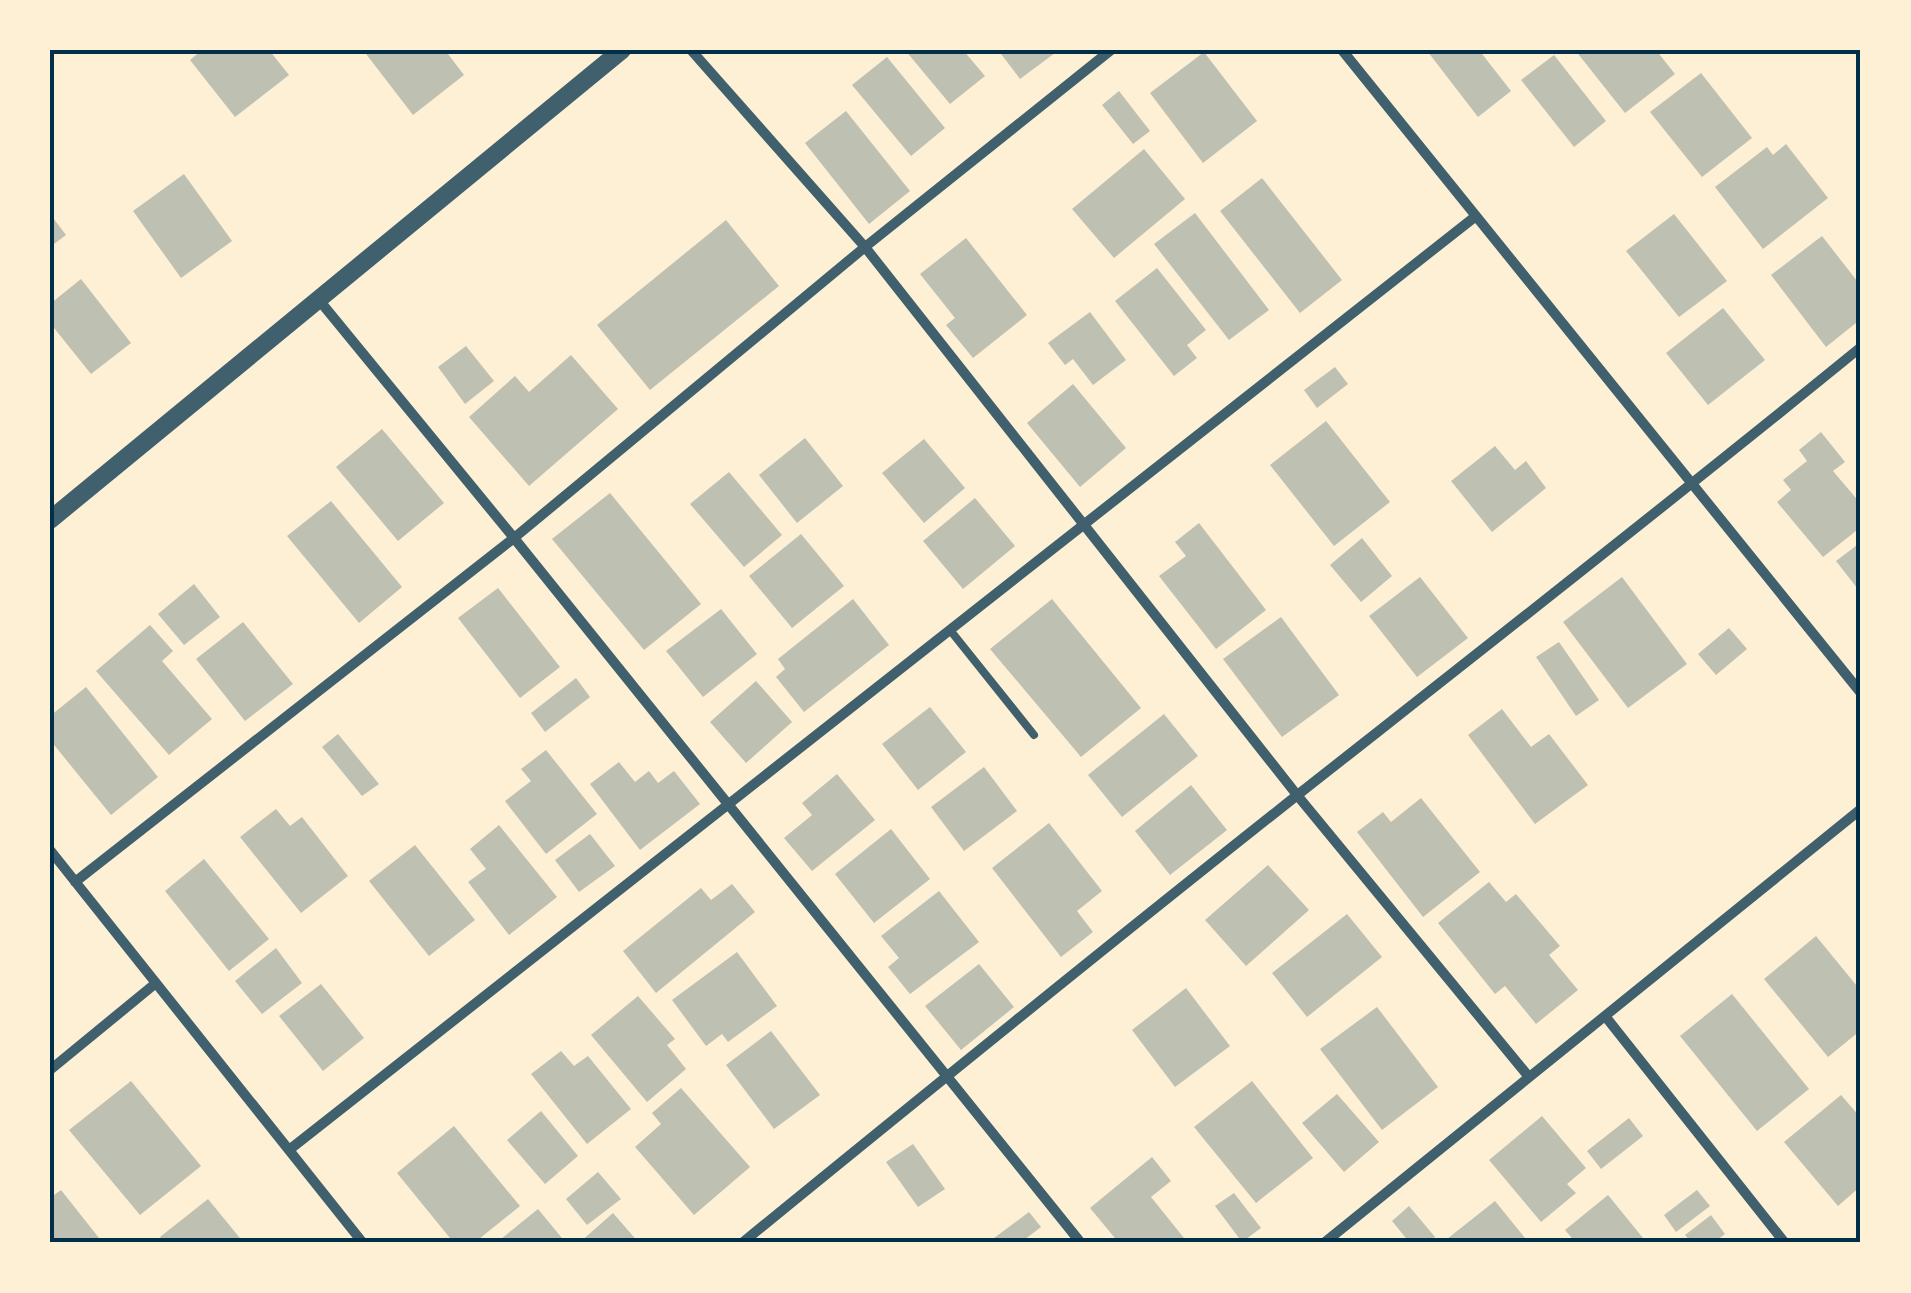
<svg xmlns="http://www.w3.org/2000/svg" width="1911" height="1293" viewBox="0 0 1911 1293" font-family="'Zilla Slab',serif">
  <rect width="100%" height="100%" fill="#fdf0d5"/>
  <path fill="#bec0b2" d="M202 50H269L289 75 235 117 190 60Z
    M363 50H445L464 75 413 115Z
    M905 50H963L985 76 950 104Z
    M998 50H1059L1020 79Z
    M1431 50H1479L1511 91 1478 117 1428 52Z
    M1575 50H1656L1675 74 1625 113Z
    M1204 52 1257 121 1203 163 1150 93Z
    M1554 55 1606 121 1574 147 1521 80Z
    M887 57 945 128 911 156 852 85Z
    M1701 73 1752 138 1702 177 1650 112Z
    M1119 91 1150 131 1133 144 1102 105Z
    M846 111 910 191 869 224 805 143Z
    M1786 144 1828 198 1763 249 1715 187 1767 147 1773 155Z
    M1144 149 1185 199 1114 258 1072 209Z
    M184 174 232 241 181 278 133 211Z
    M1262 178 1342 280 1300 313 1220 211Z
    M1195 213 1269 310 1229 340 1154 244Z
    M50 214 66 235 50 247Z
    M1674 214 1727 281 1679 317 1626 251Z
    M726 220 779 286 650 390 597 325Z
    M1822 236 1861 286V319L1826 347 1771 275Z
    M966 238 1027 315 973 358 946 325 955 318 920 274Z
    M1157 268 1206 330 1187 345 1197 358 1174 376 1115 301Z
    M81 279 131 343 91 374 50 323V304Z
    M1723 308 1765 360 1708 405 1666 353Z
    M1090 312 1126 360 1093 385 1073 359 1065 365 1048 343Z
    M466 346 494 381 465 404 438 367Z
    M571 355 618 409 529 486 469 417 515 376 529 392Z
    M1335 367 1348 384 1317 408 1304 390Z
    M1073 384 1126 448 1080 487 1027 423Z
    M1326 421 1390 502 1334 546 1270 465Z
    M382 429 444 503 398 541 336 467Z
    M1821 432 1845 462 1833 471 1861 504V527L1823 557 1777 502 1791 490 1783 480 1807 461 1799 450Z
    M805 438 843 486 797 523 759 475Z
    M924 439 965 488 924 523 882 473Z
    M1495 446 1515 470 1526 461 1546 488 1492 532 1451 481Z
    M729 472 782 535 744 567 690 504Z
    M610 493 701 604 644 650 552 539Z
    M975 498 1015 546 963 589 923 541Z
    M331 501 402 587 359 623 287 536Z
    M1199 523 1266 610 1216 649 1159 576 1186 556 1175 542Z
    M801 534 844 586 792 628 749 576Z
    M1362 538 1392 576 1361 602 1330 565Z
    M1861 542V593L1836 561Z
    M1420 577 1468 638 1417 677 1369 616Z
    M1622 577 1687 664 1628 708 1563 622Z
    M194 584 220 617 184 645 158 614Z
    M498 588 560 667 520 698 458 618Z
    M853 599 889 645 804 712 776 677 785 669 778 659Z
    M1052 599 1141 708 1081 757 990 649Z
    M721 609 757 654 703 697 666 651Z
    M1281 617 1339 695 1282 737 1223 659Z
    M243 622 293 684 245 721 196 659Z
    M150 625 173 651 162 661 212 719 169 755 96 671Z
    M1729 628 1747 649 1716 675 1698 654Z
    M1559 642 1599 700 1576 716 1536 657Z
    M576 678 590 697 545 732 531 713Z
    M756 681 792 722 746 763 710 722Z
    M86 687 158 777 111 815 50 740V716Z
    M930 707 966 752 918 790 882 744Z
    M1502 709 1531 747 1549 734 1588 785 1535 824 1468 735Z
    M1164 714 1198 756 1122 817 1088 775Z
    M338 734 379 784 362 796 322 747Z
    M546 750 597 814 546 854 505 801 531 781 521 769Z
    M619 762 635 782 649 771 658 783 674 771 700 804 640 850 590 784Z
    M984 767 1017 811 964 851 931 807Z
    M837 774 875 820 812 871 784 838 812 815 802 803Z
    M1191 785 1227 830 1170 875 1135 831Z
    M1421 798 1480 872 1423 917 1357 832 1383 812 1391 822Z
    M276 809 290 826 302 817 348 876 301 913 240 837Z
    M1049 823 1102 891 1077 911 1093 932 1061 957 992 868Z
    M499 825 557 897 509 935 468 882 486 869 470 849Z
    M891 829 930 879 874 923 835 874Z
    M590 834 615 866 579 892 555 860Z
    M415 845 475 920 429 956 369 881Z
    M204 859 269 939 229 971 165 891Z
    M1268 865 1309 910 1246 966 1205 920Z
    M1489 882 1506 902 1516 894 1560 946 1549 955 1578 990 1536 1024 1505 986 1495 994 1438 923Z
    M732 884 755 912 656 993 623 951 701 888 711 900Z
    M939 891 979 942 910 994 888 967 899 958 881 936Z
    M1347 914 1382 957 1307 1017 1272 973Z
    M1816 936 1861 991V1030L1828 1057 1764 979Z
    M276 948 302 983 262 1014 235 981Z
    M737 952 777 1006 728 1042 722 1034 706 1046 672 1000Z
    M979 964 1014 1007 961 1050 925 1006Z
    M321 984 364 1038 323 1071 279 1016Z
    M1186 988 1230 1046 1175 1087 1132 1030Z
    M1732 994 1809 1089 1757 1131 1680 1036Z
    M638 996 675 1039 667 1045 686 1069 647 1102 591 1035Z
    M1377 1007 1438 1087 1382 1130 1320 1049Z
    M771 1031 820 1095 774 1129 726 1065Z
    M561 1051 574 1066 588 1056 631 1109 587 1144 531 1074Z
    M131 1081 201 1166 140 1215 69 1130Z
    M1252 1081 1313 1158 1256 1203 1194 1127Z
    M681 1088 750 1167 694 1215 635 1147 661 1124 652 1113Z
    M1337 1094 1379 1142 1344 1172 1302 1123Z
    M1841 1095 1861 1118V1186L1838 1206 1784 1142Z
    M541 1111 578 1156 545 1184 507 1140Z
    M1542 1116 1586 1168 1567 1184 1576 1193 1541 1222 1489 1160Z
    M1629 1118 1643 1136 1601 1169 1587 1151Z
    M454 1126 520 1206 474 1243H454L397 1173Z
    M913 1144 945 1189 918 1207 886 1162Z
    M1152 1157 1171 1181 1151 1197 1188 1243H1119L1090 1208Z
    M598 1172 621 1199 587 1225 566 1199Z
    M61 1190 103 1243H50V1198Z
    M1697 1190 1710 1206 1676 1232 1664 1215Z
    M1234 1193 1261 1228 1242 1242 1215 1206Z
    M1608 1195 1647 1243H1576L1565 1230Z
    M208 1199 244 1243H165L160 1237Z
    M1495 1201 1529 1243H1451L1447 1239Z
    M1409 1206 1435 1237 1429 1243H1410L1392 1221Z
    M538 1209 566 1243H496Z
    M1029 1212 1041 1227 1020 1243H998L994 1238Z
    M613 1213 639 1243H579Z
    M1711 1215 1725 1234 1713 1243H1692L1685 1235Z"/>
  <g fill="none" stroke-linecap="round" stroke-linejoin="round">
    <path stroke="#3f606c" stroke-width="8" d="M950 630 1034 735"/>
    <path stroke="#3f606c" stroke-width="10" d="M691 50 865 247 1297 795 1529 1077
      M1342 50 1861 693
      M319 300 514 538 1081 1243
      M50 850 363 1243
      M75 882 514 538 865 247 1111 50
      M1605 1016 1785 1243
      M50 1070 156 983
      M289 1150 1476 216
      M742 1243C927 1092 1113 941 1300 793 1488 645 1676 498 1861 347
      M1324 1243 1861 809"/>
    <path stroke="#3f606c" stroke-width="18" d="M50 520 622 50"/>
  </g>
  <rect width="1911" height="1293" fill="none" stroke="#fdf0d5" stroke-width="105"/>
  <rect x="52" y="52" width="1806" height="1188" fill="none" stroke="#003049" stroke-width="4"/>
</svg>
